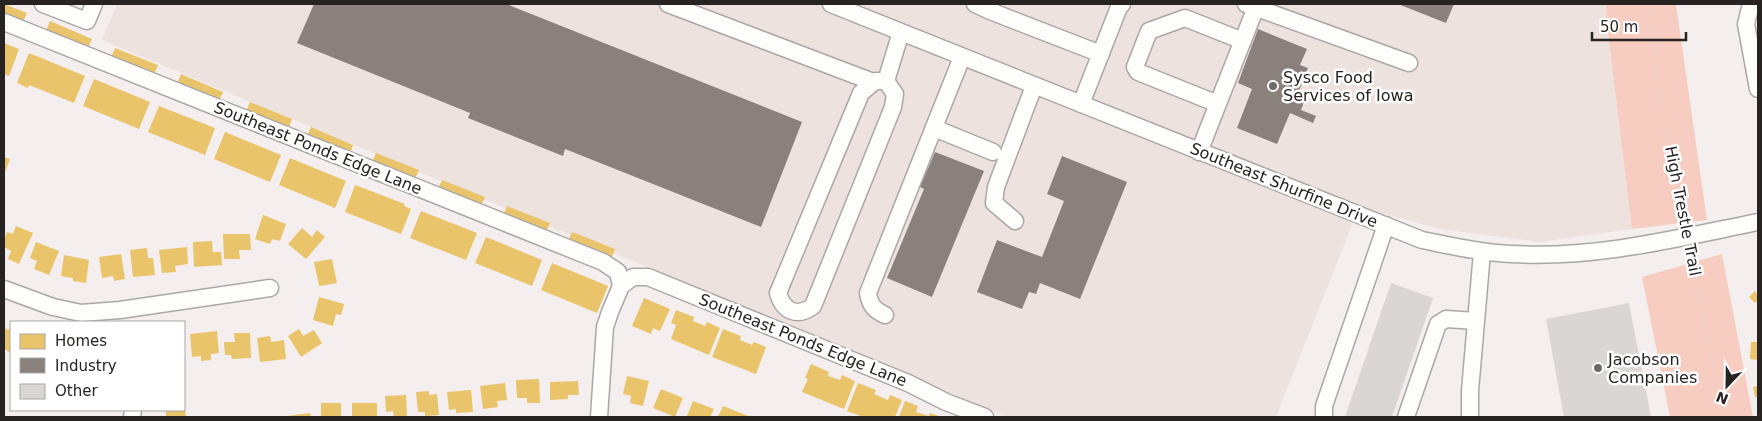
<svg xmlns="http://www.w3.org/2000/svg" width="1762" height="421" viewBox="0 0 1762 421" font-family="'DejaVu Sans',sans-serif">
  <rect width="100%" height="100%" fill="#f4efee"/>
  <path fill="#eee2de" d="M117 4H1606L1607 25 1632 229 1540 242 1440 229 1359 207 1276 417H1007L102 40Z"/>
  <path fill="#f8cdc1" d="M1606 4H1676L1707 220 1632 229 1607 25Z
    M1722 254 1753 417H1670L1642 277Z"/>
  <path fill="#e9c46a" d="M4 4 27 13 22 24 4 17Z
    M50 21 92 39 87 51 45 33Z
    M4 43 19 49 9 76 4 74Z
    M115 48 158 65 153 77 110 60Z
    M29 53 85 76 74 103 29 85 28 88 17 83Z
    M181 74 223 92 218 103 176 86Z
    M94 79 150 102 139 129 83 106Z
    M250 102 292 119 288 131 245 114Z
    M159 106 215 128 205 155 148 132Z
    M311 127 353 145 349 156 306 138Z
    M225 132 281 155 270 182 214 159Z
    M376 153 419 170 414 181 371 165Z
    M4 157 10 159 4 175Z
    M290 158 346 181 335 208 279 185Z
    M442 180 485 197 480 208 437 191Z
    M355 185 405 204 404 206 411 209 401 234 345 212Z
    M507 206 550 223 545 234 502 217Z
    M421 211 477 233 466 260 410 238Z
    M263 215 286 224 280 241 272 239 270 244 255 239Z
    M16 226 33 233 19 264 8 259 11 251 4 247V240L7 232 13 234Z
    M302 228 312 237 317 230 325 237 306 259 288 244Z
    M572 232 615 249 610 261 567 243Z
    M223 234H250L251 250H239L240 259H224Z
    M486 237 542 260 532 286 475 263Z
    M212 241 213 252H221L222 265 194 267 193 242Z
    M36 242 59 251 49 275 34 269 37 261 30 258Z
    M187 247 188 264 175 266 176 272 162 273 159 250Z
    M147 248 148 258H153L155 275 133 277 130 250Z
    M121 254 125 279 114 281 113 276 102 278 99 257Z
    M64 255 89 260 86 283 73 281V278L61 276Z
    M332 259 337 283 319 286 314 262Z
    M552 263 608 286 597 313 541 290Z
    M1755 291 1758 295V300L1755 303 1749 297Z
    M319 297 344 304 341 315 336 314 333 326 313 320Z
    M644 298 670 309 660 331 653 328 651 334 632 326Z
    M676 310 694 317 693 321 705 326 707 322 720 328 709 355 671 339 676 325 671 323Z
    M11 326V353L4 349V328L9 330Z
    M299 329 303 336 314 330 322 343 301 357 288 336Z
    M723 329 741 336 740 340 752 345 754 342 766 347 756 374 712 357Z
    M217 331 219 353 211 354V360L201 361V356L192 357 190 334Z
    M234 333H250L251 358 232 359 231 355H225L224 342H235Z
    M270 336 271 342 284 340 286 359 260 362 257 338Z
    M1751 342H1758V360L1750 359Z
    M811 364 829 372 828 376 840 380 842 375 855 381 844 409 802 392 808 379 805 378Z
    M627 376 649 381 643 406 630 403 631 396 623 394Z
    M539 379 540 403H527V398H517L516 380Z
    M578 381 579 395H568V399L550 400V382Z
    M505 383 507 400 497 401 498 407 483 409 480 386Z
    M858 383 876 390 874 394 888 400 890 395 902 400 895 417H863L847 411Z
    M1758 386V396L1755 397 1753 387Z
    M661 389 683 398 675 417 653 408Z
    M471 390 473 412 456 413V409L449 410 447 392Z
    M429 391V395L437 394 439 415 425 416V412H418L416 392Z
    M406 395 407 417H394L393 411 386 412 385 396Z
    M693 401 714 409 710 417H691L687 416Z
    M905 401 918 406 916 412 929 416 930 413 942 417H899Z
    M321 403H341V417H321Z
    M352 403H377V417H352Z
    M723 406 751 417H718Z
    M166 410H185L186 417H166Z
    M310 413 311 417H287V416Z"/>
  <path fill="#8a817c" d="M314 4H506L802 122 761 227 565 149 563 156 468 118 470 113 297 43Z
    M1398 4H1454L1446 23Z
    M1258 29 1307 49 1300 65 1308 68 1297 96 1305 99 1301 110 1316 116 1313 123 1290 113 1277 144 1237 128 1252 89 1238 83Z
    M935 152 984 171 932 297 887 278 924 189 920 187Z
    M1062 156 1127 182 1080 299 1040 283 1036 294 1029 292 1022 309 977 292 997 240 1042 257 1064 201 1047 194Z"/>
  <path fill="#dad6d5" d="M1391 283 1433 298 1392 417H1345Z
    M1629 303 1651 417H1564L1546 319Z"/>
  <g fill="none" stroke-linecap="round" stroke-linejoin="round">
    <defs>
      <path id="minor" d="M43 4 87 21 94 4
        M668 4 873 82
        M831 4 1422 240C1452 246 1482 253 1512 254 1595 259 1678 238 1758 222
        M975 4 990 11 1101 54
        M1246 4 1409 63
        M1751 4 1746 24 1758 89
        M4 22 603 262 618 272 621 286
        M886 81H875L861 93 778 293C783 311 797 318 813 306L893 107 895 94 886 81 901 32
        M1081 104 1119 7 1122 4
        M1218 104 1138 72 1135 67 1149 31 1185 18 1243 41
        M934 128 993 152
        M1199 152 1256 7
        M1015 221 994 203 996 187 1034 86
        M4 289 53 307 81 313 120 310 270 288
        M885 315C874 310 870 305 868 293L962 57
        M132 417 133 410
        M599 417 605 327 610 312 621 286 633 277H648L908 383 946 402 985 417
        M1324 417V406L1386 225
        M1406 417 1438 324 1446 319 1476 321
        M1470 417V391L1482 252"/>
    </defs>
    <use href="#minor" stroke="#aba7a6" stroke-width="19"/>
    <path stroke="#d9d7d7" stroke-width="2.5" stroke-dasharray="1 4" stroke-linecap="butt" d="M1651 4 1659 91 1685 224
      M1690 249 1723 417"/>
    <use href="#minor" stroke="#fdfdfc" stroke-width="16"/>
  </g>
  <g fill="#6e6a69" stroke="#fff" stroke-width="2">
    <circle cx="1273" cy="86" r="5"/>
    <circle cx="1598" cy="368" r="5"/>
  </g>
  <g text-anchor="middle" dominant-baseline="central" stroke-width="5" stroke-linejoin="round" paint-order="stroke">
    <g font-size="16" fill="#262322" stroke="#fff" text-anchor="start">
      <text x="1283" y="77">Sysco Food<tspan x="1283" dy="18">Services of Iowa</tspan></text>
      <text x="1608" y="359">Jacobson<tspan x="1608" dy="18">Companies</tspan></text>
    </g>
    <g font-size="16" fill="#262322" stroke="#fff">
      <text transform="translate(318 148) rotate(22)">Southeast Ponds Edge Lane</text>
      <text transform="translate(1284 185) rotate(22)">Southeast Shurfine Drive</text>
      <text transform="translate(1683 211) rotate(79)">High Trestle Trail</text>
      <text transform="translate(803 340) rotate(22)">Southeast Ponds Edge Lane</text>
    </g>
  </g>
  <rect width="1762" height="421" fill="none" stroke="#262322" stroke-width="10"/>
  <rect x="10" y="321" width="175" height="90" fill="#ffffff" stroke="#a8a7a7"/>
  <rect x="20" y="334" width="25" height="15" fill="#e9c46a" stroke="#a8a7a7"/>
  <text x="55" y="346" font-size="15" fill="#262322">Homes</text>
  <rect x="20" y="358" width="25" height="15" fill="#8a817c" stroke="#a8a7a7"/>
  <text x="55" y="371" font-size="15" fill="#262322">Industry</text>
  <rect x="20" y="384" width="25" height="15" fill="#dad6d5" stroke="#a8a7a7"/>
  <text x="55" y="396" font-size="15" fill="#262322">Other</text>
  <g transform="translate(1727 386) rotate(202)" stroke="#ffffff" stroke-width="4" paint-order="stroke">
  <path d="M0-4L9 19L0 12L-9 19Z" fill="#262322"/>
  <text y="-8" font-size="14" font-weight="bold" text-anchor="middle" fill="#262322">N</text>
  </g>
  <path d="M1592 32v8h94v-8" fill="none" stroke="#262322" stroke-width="2.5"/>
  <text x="1600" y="32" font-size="15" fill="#262322" stroke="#ffffff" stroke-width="4" paint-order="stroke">50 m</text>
</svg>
